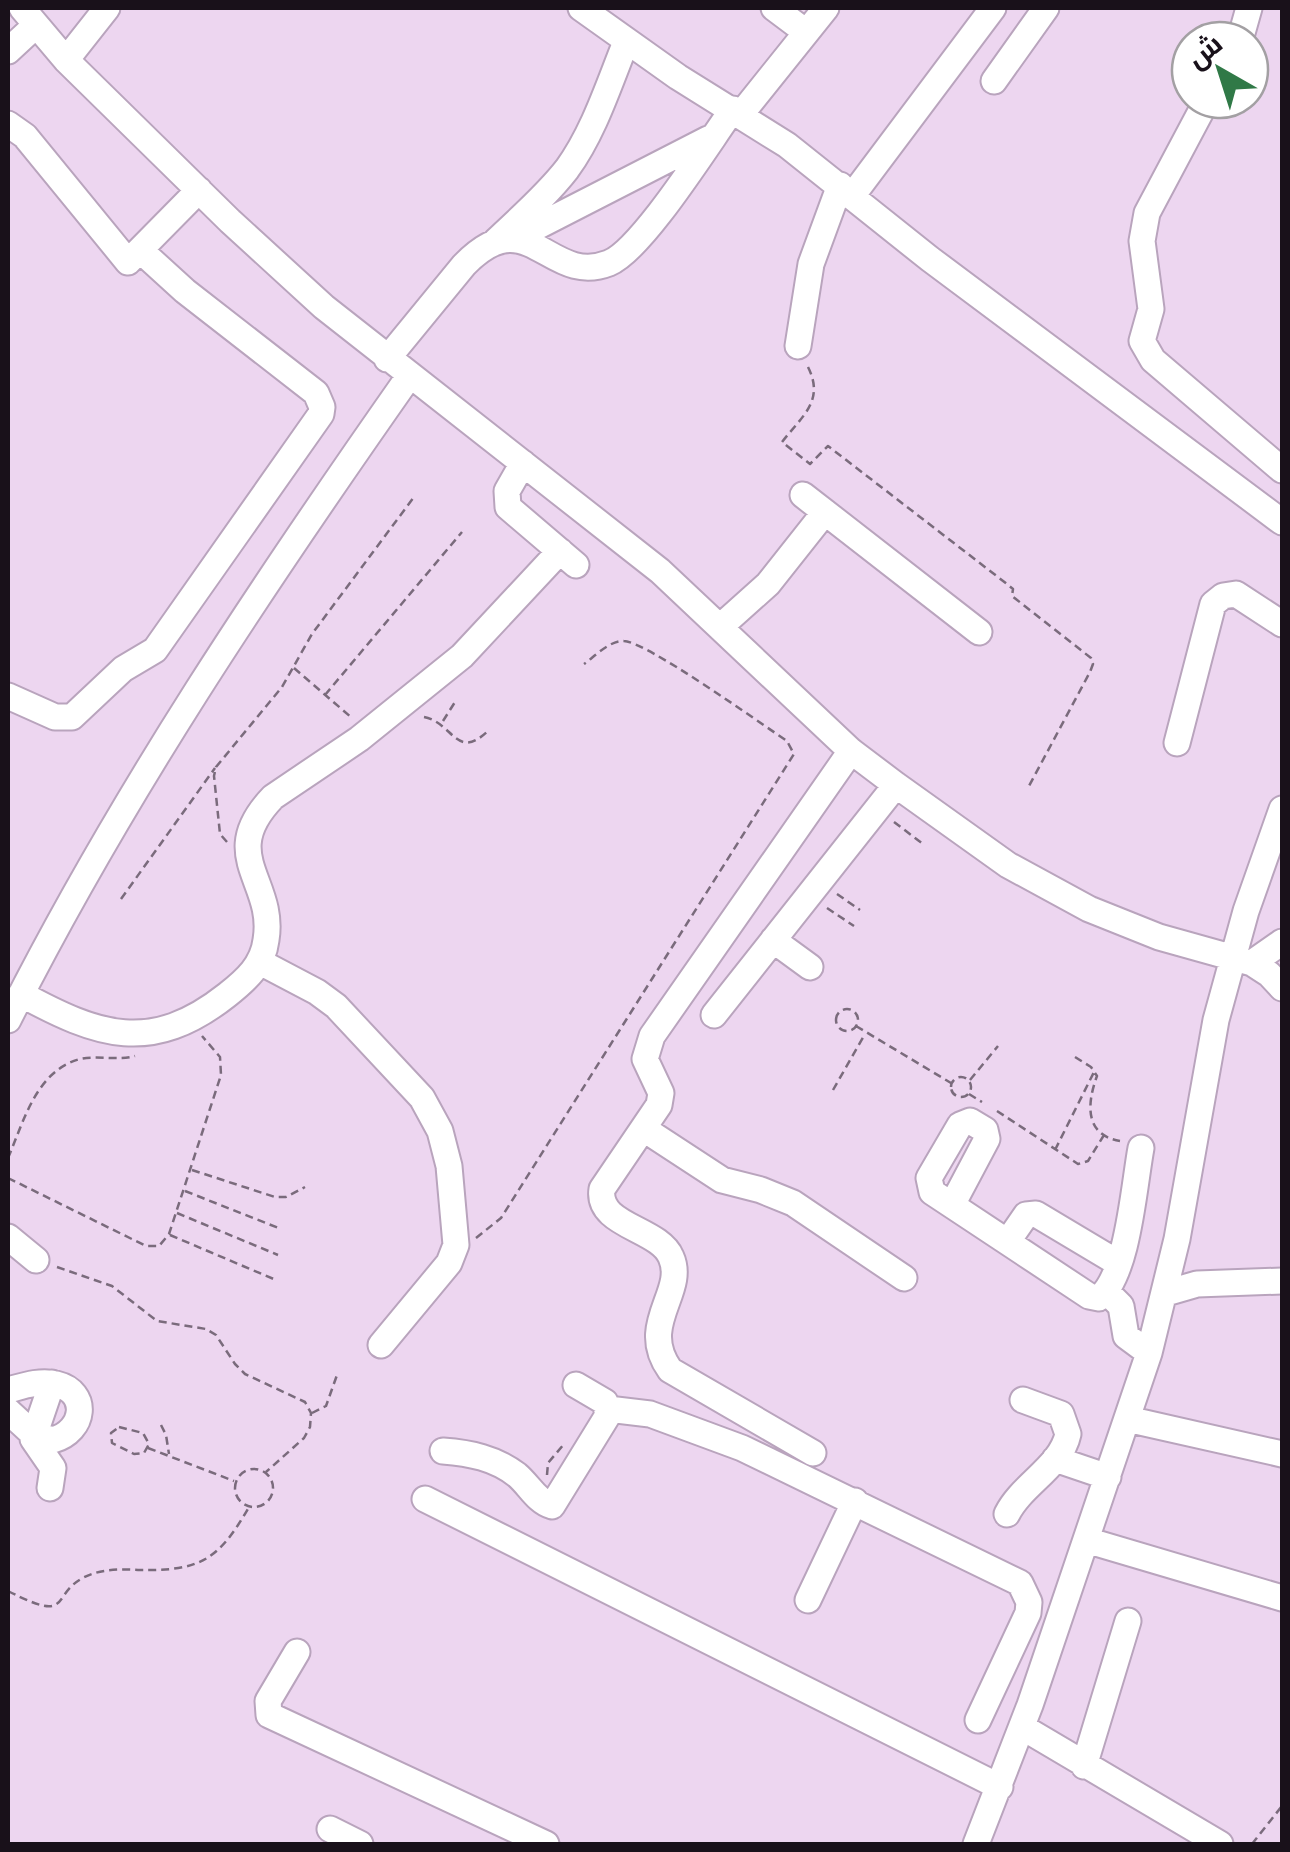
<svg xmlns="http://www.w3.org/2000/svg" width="1290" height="1852" viewBox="0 0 1290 1852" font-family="Cabin,Cairo,sans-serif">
  <rect width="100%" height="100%" fill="#edd6f0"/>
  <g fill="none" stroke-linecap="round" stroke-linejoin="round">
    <defs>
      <path id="minor" d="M22 8 66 60 230 221 324 307 660 571 851 751 896 785 1008 865 1089 909 1159 937 1252 963 1269 974 1282 988
        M581 8 678 77 787 145 930 259 1282 522
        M774 8 806 32
        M1240 40 1249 8
        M8 51 35 26
        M66 60 107 8
        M994 81 1046 8
        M1207 100 1147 213 1142 241 1151 309 1142 341 1153 360 1282 470
        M741 114 826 8
        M8 124 25 136 128 262
        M852 196 993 8
        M515 238 708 139
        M496 241C520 218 546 196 567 169 594 132 609 84 626 42
        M129 261 199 190
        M798 346 811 264 840 185
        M387 359 464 265C529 198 548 287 609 263 642 250 709 142 733 109
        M523 463 507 491 508 507 576 565
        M803 495 979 632
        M720 627 768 584 825 512
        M8 696 55 717H72L123 669 155 650 321 414 322 407 316 393 185 291 140 250
        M1177 743 1213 604 1223 596 1236 594 1282 624
        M773 940 810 967
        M260 962 317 992 336 1006 422 1098 440 1131 449 1166 456 1245 449 1263 381 1345
        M1252 963 1282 942
        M21 994C98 1036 151 1055 227 995 246 980 263 965 266 940 276 881 216 856 273 797L359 739 462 656 560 551
        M714 1015 896 785
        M8 1020C122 794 264 583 410 375
        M644 1129 722 1180 761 1190 793 1203 904 1278
        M952 1205 987 1139 985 1130 970 1121 960 1125 929 1178 932 1192 1089 1296 1099 1298C1128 1275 1134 1185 1141 1148
        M8 1237 36 1260
        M1008 1241 1026 1215 1036 1214 1118 1263
        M1106 1291 1121 1306 1126 1336 1149 1353
        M1166 1293 1197 1284 1282 1281
        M8 1390C23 1386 40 1380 56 1384 90 1392 85 1431 53 1440L33 1434 8 1411
        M608 1409 650 1414 742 1448 1020 1583 1029 1602 1028 1613 978 1720
        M1127 1419 1282 1454
        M443 1451C470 1453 495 1458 517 1475 529 1485 537 1502 552 1506L608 1415 605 1402 576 1385
        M813 1453 670 1370C637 1324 687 1292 671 1257 659 1228 596 1226 602 1189L659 1105 661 1093 645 1059 652 1036 851 751
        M1055 1459 1108 1477
        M50 1488 53 1468 33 1439 52 1383
        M425 1499 1000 1787
        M1007 1514C1022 1484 1061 1467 1068 1434L1061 1414 1023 1400
        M1086 1540 1282 1598
        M808 1600 855 1501
        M297 1652 268 1701 269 1715 546 1844
        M1022 1727 1220 1844
        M1084 1766 1128 1621
        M330 1829 360 1844
        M976 1844 1030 1705 1149 1353 1177 1239 1216 1020 1246 911 1282 809"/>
    </defs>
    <use href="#minor" stroke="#b9a4bd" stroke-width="29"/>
    <path stroke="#7a6b7c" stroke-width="2.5" stroke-dasharray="8 5" stroke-linecap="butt" d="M808 367C825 401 802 416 782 442L810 464 828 446 1007 584 1013 589 1012 596 1091 658 1093 664 1090 672 1029 786
      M294 668 352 718
      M325 695 462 532
      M424 717C454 723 456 762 489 730
      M443 721 455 702
      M894 822 923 844
      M227 842 220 834 214 776 216 767 282 687 312 634 414 497
      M837 894 860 910
      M121 899 215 768
      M827 908 854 926
      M836 1020a11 11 0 1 1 22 0a11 11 0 1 1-22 0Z
      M856 1026 951 1083
      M1075 1057 1091 1067 1097 1076C1087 1103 1084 1135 1120 1141
      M951 1087a10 10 0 1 1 20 0a10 10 0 1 1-20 0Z
      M970 1080 998 1046
      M833 1090 865 1034
      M969 1094 982 1102
      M997 1111 1078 1164 1088 1161 1104 1135
      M1055 1150 1094 1072
      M8 1158C24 1121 36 1071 80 1059 99 1055 118 1061 135 1056
      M192 1170 275 1197H286L305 1187
      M8 1178 146 1246H159L169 1234 221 1075 220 1057 202 1036
      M185 1191 281 1229
      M177 1213 278 1255
      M170 1235 276 1280
      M476 1238 501 1218 794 754 787 741C760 723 647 642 624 641 610 640 594 657 584 664
      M57 1267 112 1286 157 1321 206 1329 216 1335 235 1364 245 1374 305 1402 311 1413 310 1427 304 1438 266 1472
      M312 1413 326 1406 337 1375
      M161 1425 166 1435 169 1454
      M119 1427 143 1433 149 1444 144 1453 134 1454 112 1443 111 1433Z
      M148 1448 234 1481
      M235 1488a19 19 0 1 1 38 0a19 19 0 1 1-38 0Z
      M547 1475 548 1463 564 1444
      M8 1591C78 1627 46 1590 92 1574 106 1569 123 1569 138 1570 200 1571 218 1561 249 1507
      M1252 1844 1282 1806"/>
    <use href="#minor" stroke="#fff" stroke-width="25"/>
  </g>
  <rect width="1290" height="1852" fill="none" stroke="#19111a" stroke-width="20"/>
  <g transform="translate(1220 70) rotate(321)"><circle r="48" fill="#ffffff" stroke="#a3a0a3" stroke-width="2.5"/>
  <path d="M0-8L18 38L0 25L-18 38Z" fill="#307947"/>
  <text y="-15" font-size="28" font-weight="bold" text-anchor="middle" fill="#19111a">ش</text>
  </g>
</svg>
